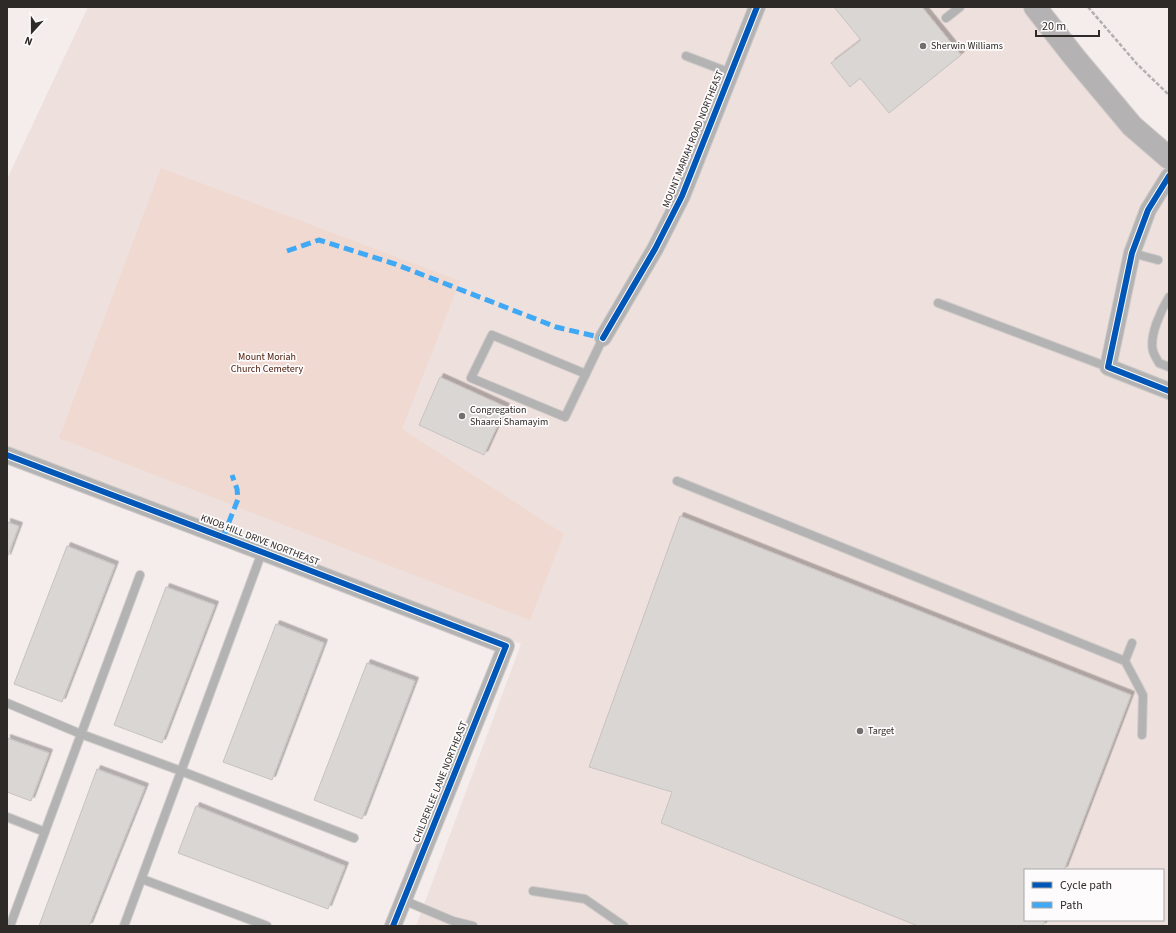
<svg xmlns="http://www.w3.org/2000/svg" width="1176" height="933" viewBox="0 0 1176 933" font-family="'Source Sans 3',sans-serif">
  <defs>
    <filter id="shadow"><feDropShadow dx="3.5" dy="-3.5" stdDeviation="0" flood-color="#0004"/></filter>
  </defs>
  <rect width="100%" height="100%" fill="#f4edec"/>
  <path fill="#eee0dc" fill-rule="evenodd" d="M88 7H1028L1169 149V926H416L521 644 264 545 7 451V179ZM1025 870H1163V920H1025Z"/>
  <path fill="#f0d9d1" d="M161 168 460 281 402 429 564 534 530 620 59 438Z"/>
  <path fill="#dad6d4" stroke="#c6c2c0" filter="url(#shadow)" d="M834 7H922L961 55 889 113 860 78 850 87 831 63 861 40Z
    M440 377 506 407 484 455 419 425Z
    M680 516 1131 695 1064 870H1025V920H1045L1043 926H918L661 823 672 792 589 767Z
    M7 522 19 526 7 558Z
    M67 546 115 565 62 702 14 684Z
    M166 587 215 605 162 743 114 725Z
    M276 624 324 643 272 780 223 762Z
    M367 663 415 681 362 819 314 800Z
    M7 738 49 753 31 801 7 792Z
    M97 769 145 787 89 926H39Z
    M196 806 345 866 328 909 178 853Z"/>
  <g fill="none" stroke-linecap="round" stroke-linejoin="round">
    <defs>
      <path id="lane" d="M946 18 960 7
        M686 56 731 73
        M1132 253 1158 260
        M1169 297C1161 310 1149 336 1153 351 1154 355 1157 359 1159 363L1169 367
        M938 303 1108 367
        M586 374 492 335 471 378 565 417 603 338
        M677 481 1125 661
        M1132 643 1125 661 1143 695 1142 735
        M7 703 81 734 181 771 354 838
        M7 817 45 832
        M142 879 267 926
        M533 891 585 899 624 926
        M403 900 453 921 473 926
        M10 926 140 575
        M124 926 262 552"/>
      <path id="street" d="M1169 176 1148 210 1132 253 1108 367 1169 391
        M603 338 655 249 682 196 757 7
        M7 455 262 552 506 646 393 926"/>
      <path id="secondary" d="M1035 7 1075 58 1132 126 1169 158"/>
    </defs>
    <use href="#lane" stroke="#d0cbca" stroke-width="10"/>
    <use href="#street" stroke="#d0cbca" stroke-width="18"/>
    <use href="#secondary" stroke="#d0cbca" stroke-width="24"/>
    <path stroke="#b3b0b0" stroke-width="2.5" stroke-dasharray="4 2" stroke-linecap="butt" d="M1088 7 1137 64 1169 95"/>
    <use href="#lane" stroke="#b4b3b4" stroke-width="8"/>
    <use href="#street" stroke="#b4b3b4" stroke-width="16"/>
    <use href="#secondary" stroke="#b4b2b3" stroke-width="22"/>
    <path stroke="#3fa9f5" stroke-width="5" stroke-dasharray="10 5" stroke-linecap="butt" d="M287 251 319 240 395 264 556 327 603 338
      M223 537 238 499 237 489 232 475"/>
    <defs>
      <path id="cycleway" d="M1169 176 1148 210 1132 253 1108 367 1169 391
        M603 338 655 249 682 196 757 7
        M7 455 262 552 506 646 393 926"/>
    </defs>
    <use href="#cycleway" stroke="#fdfbfb" stroke-width="8"/>
    <use href="#cycleway" stroke="#0057b8" stroke-width="6"/>
  </g>
  <g fill="#736e6d" stroke="#fdfbfb" stroke-width="1.5">
    <circle cx="923" cy="46" r="4"/>
    <circle cx="462" cy="416" r="4"/>
    <circle cx="860" cy="731" r="4"/>
  </g>
  <g text-anchor="middle" dominant-baseline="central" stroke-width="3.5" stroke-linejoin="round" paint-order="stroke">
    <g font-size="10" fill="#2e2a28" stroke="#fdfbfb" text-anchor="start">
      <text x="931" y="46">Sherwin Williams</text>
      <text x="470" y="410">Congregation<tspan x="470" dy="12">Shaarei Shamayim</tspan></text>
      <text x="868" y="731">Target</text>
    </g>
    <g font-size="10" fill="#2e2a28" stroke="#fdfbfb">
      <text transform="translate(693 139) rotate(-68)">MOUNT MARIAH ROAD NORTHEAST</text>
      <text transform="translate(260 540) rotate(21)">KNOB HILL DRIVE NORTHEAST</text>
      <text transform="translate(440 782) rotate(-68)">CHILDERLEE LANE NORTHEAST</text>
    </g>
    <g font-size="10" fill="#4a1907" stroke="#fdfbfb">
      <text x="267" y="357">Mount Moriah<tspan x="267" dy="12">Church Cemetery</tspan></text>
    </g>
  </g>
  <rect width="1176" height="933" fill="none" stroke="#2e2a28" stroke-width="16"/>
  <rect x="1024" y="869" width="140" height="52" fill="#fdfbfb" stroke="#aaa7a7"/>
  <rect x="1032" y="882" width="20" height="6" fill="#0057b8" stroke="#aaa7a7"/>
  <text x="1060" y="889" font-size="12" fill="#2e2a28">Cycle path</text>
  <rect x="1032" y="902" width="20" height="6" fill="#3fa9f5" stroke="#aaa7a7"/>
  <text x="1060" y="909" font-size="12" fill="#2e2a28">Path</text>
  <g transform="translate(32 32) rotate(201)" stroke="#fdfbfb" stroke-width="3" paint-order="stroke">
  <path d="M0-3L7 15L0 10L-7 15Z" fill="#2e2a28"/>
  <text y="-6" font-size="11" font-weight="bold" text-anchor="middle" fill="#2e2a28">N</text>
  </g>
  <path d="M1036 30v6h63v-6" fill="none" stroke="#2e2a28" stroke-width="2"/>
  <text x="1042" y="30" font-size="12" fill="#2e2a28" stroke="#fdfbfb" stroke-width="3" paint-order="stroke">20 m</text>
</svg>
